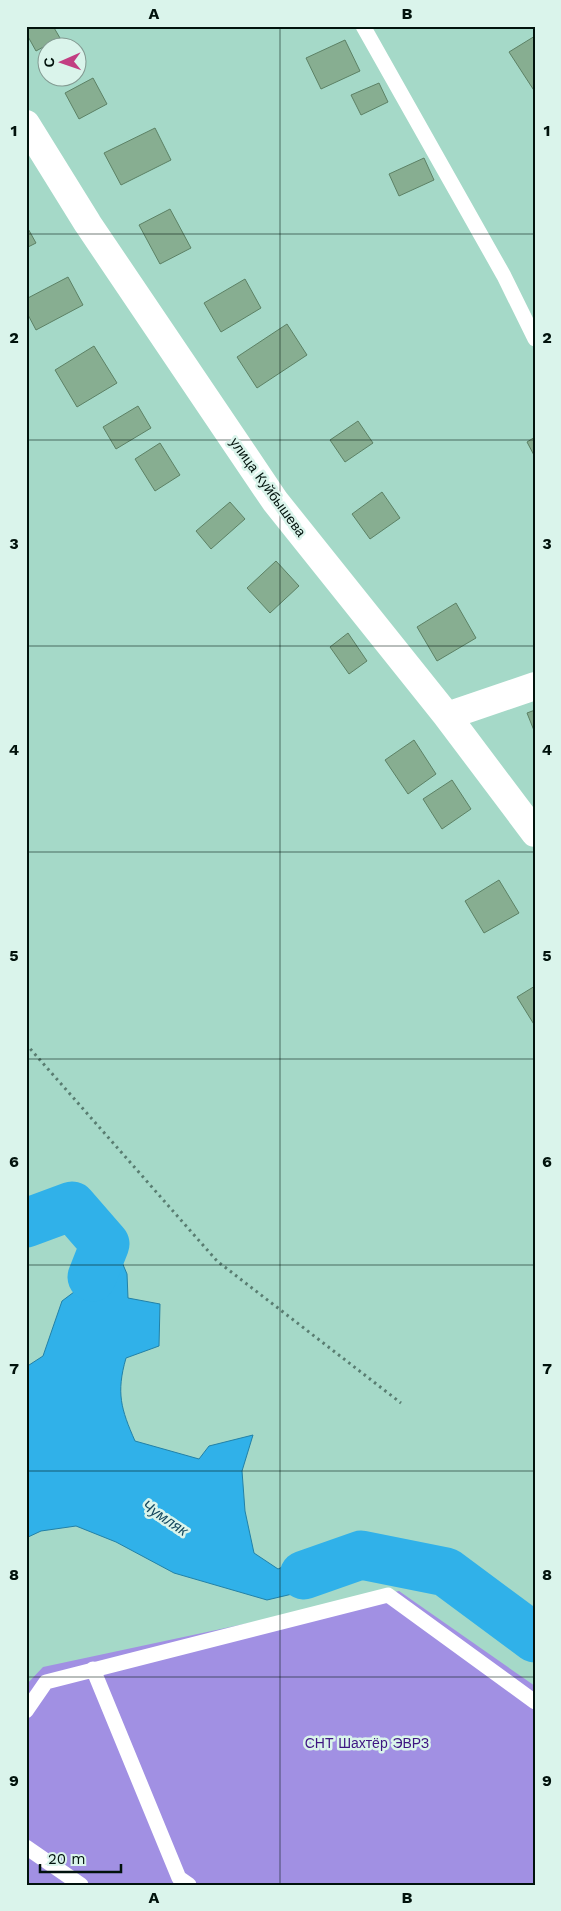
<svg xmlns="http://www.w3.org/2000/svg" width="561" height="1911" viewBox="0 0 561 1911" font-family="'Work Sans',sans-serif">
  <rect width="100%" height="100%" fill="#a5d9c8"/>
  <path fill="#a190e3" d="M399 1591 535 1686V1885H26V1685L43 1667Z"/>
  <path fill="#30b1e9" stroke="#2281a7" d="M89 1212 108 1229 127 1274 128 1298 160 1304 159 1346 126 1358C116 1393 121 1409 135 1441L199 1459 209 1446 253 1435 242 1471 245 1511 254 1553 278 1569 313 1554 334 1540 372 1538 364 1568 347 1581 267 1600 174 1573 116 1542 76 1526 41 1531 26 1538V1367L43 1356 62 1301 74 1292 94 1249 75 1227Z"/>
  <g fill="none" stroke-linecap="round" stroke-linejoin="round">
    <path stroke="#30b1e9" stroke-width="49" d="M26 1223 72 1206 105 1244 92 1277
      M304 1575 361 1555 446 1572 535 1638"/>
  </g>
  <path fill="#87ae91" stroke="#5c8165" d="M26 26H53L60 38 36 51 26 33Z
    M535 36V92L509 52Z
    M345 40 360 71 321 89 306 58Z
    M93 78 107 104 79 119 65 93Z
    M379 83 388 102 361 115 351 95Z
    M155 128 171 160 121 185 104 153Z
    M424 158 434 180 399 196 389 174Z
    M170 209 191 248 160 264 139 225Z
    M26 225 36 243 26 248Z
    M68 277 83 305 36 330 26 311V299Z
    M245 279 261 308 221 332 204 303Z
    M287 324 307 355 257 388 237 357Z
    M94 346 117 383 77 407 55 370Z
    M138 406 151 428 116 449 103 427Z
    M358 421 373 443 345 462 330 440Z
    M535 437V457L527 442Z
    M160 443 180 475 155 491 135 459Z
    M382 492 400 518 370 539 352 514Z
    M230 502 245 519 211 549 196 531Z
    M276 561 299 586 270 613 247 588Z
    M456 603 476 638 437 661 417 627Z
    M348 633 367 661 349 674 330 647Z
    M535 710V733L527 713Z
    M414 740 436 774 408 794 385 760Z
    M452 780 471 809 442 829 423 799Z
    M499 880 519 913 484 933 465 901Z
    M535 986V1026L517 997Z"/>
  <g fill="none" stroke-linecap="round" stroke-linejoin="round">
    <path stroke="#597d71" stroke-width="3" stroke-dasharray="2.5 4" stroke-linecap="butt" d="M26 1044 217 1261 401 1403"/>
    <path stroke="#fff" stroke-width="15" d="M363 26 504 276 535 339
      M93 1669 179 1878 189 1885
      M26 1711 46 1682 388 1595 535 1702
      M26 1847 81 1885"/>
    <path stroke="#fff" stroke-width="28" d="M26 124 88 224 275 501 447 716 535 833
      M447 716 535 686"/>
  </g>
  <path fill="none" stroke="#01120c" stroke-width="1" stroke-opacity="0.55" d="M280 26V1885M26 234H535M26 440H535M26 646H535M26 852H535M26 1059H535M26 1265H535M26 1471H535M26 1677H535"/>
  <g text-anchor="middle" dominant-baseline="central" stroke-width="5" stroke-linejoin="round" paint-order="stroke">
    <g font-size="14" fill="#01120c" stroke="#daf4eb">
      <text transform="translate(268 487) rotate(54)">улица Куйбышева</text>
    </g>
    <g font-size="14" fill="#3e1581" stroke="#daf4eb">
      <text x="367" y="1743">СНТ Шахтёр ЭВРЗ</text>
    </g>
    <g font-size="15" font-style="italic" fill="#14475e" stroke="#daf4eb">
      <text transform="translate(165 1518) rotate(34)">Чумляк</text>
    </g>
  </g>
  <rect width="561" height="1911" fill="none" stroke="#daf4eb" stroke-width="55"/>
  <g transform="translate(62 62) rotate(268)"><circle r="24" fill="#daf4eb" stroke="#839a92"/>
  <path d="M0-4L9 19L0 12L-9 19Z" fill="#c23e82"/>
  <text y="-8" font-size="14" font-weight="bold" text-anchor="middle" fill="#01120c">С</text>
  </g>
  <path d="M40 1864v8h81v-8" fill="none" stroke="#01120c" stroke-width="2.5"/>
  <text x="48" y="1864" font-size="15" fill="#01120c" stroke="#daf4eb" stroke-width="4" paint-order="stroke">20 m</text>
  <rect x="28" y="28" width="506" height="1856" fill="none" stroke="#01120c" stroke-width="2"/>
  <g font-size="16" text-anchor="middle" font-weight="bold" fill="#01120c">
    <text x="154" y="19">A</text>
    <text x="407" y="19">B</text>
    <text x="14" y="136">1</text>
    <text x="547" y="136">1</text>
    <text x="14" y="343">2</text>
    <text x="547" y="343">2</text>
    <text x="14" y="549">3</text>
    <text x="547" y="549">3</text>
    <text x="14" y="755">4</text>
    <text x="547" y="755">4</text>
    <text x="14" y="961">5</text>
    <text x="547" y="961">5</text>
    <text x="14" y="1167">6</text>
    <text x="547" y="1167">6</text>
    <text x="14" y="1374">7</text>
    <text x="547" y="1374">7</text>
    <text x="14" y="1580">8</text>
    <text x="547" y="1580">8</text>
    <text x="14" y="1786">9</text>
    <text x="547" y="1786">9</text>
    <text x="154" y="1903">A</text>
    <text x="407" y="1903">B</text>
  </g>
</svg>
